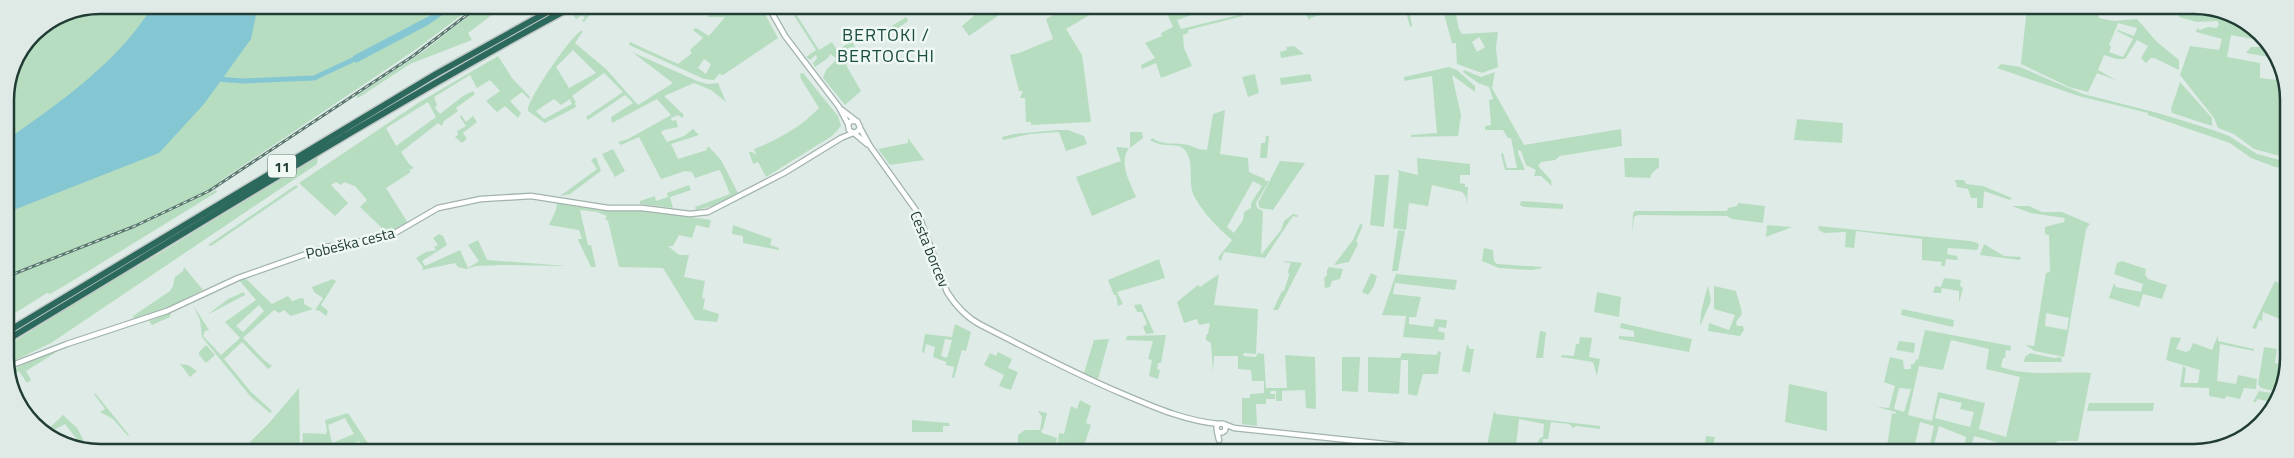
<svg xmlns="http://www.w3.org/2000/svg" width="2294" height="458" viewBox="0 0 2294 458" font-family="'Titillium Web',sans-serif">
  <rect width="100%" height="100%" fill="#dfebe6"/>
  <path fill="#b7ddc1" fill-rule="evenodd" d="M100 5H475L415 50 223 179 206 195 216 190 217 192 64 286 50 294 47 293 7 318 5 94 33 33 64 12Z
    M482 5H511L507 9 504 6 468 33 472 40 410 64 358 98 356 96 424 51Z
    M597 6 584 22 582 21 585 18 582 15 576 19 573 15Z
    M736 6H758L765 14 778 38 723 75 719 74 714 80 704 79 629 45 630 42 678 64 692 53 690 50 703 38 693 30 696 28 709 36 725 17H707C710 13 729 9 736 6ZM704 59 711 64 706 74 698 68Z
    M985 6H998L1002 13 969 36 962 26Z
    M1069 6H1105L1066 29 1082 55 1091 122 1031 125V122H1026L1025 98H1020L1023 91H1019L1010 55 1019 53 1053 39 1046 19Z
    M1164 6H1218L1177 20 1181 29 1242 14 1243 16 1188 30V33L1183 35 1184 48 1192 66 1161 78 1156 63 1142 69 1141 65 1155 58 1145 43 1162 36 1161 33 1173 27Z
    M1300 6H1349V7L1310 18V21Z
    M1416 6H1454L1459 29 1462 34 1498 32 1496 48 1498 67 1482 73 1457 64 1456 43H1452L1442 7 1410 14 1412 26 1410 27 1406 12 1408 9ZM1479 37 1485 47 1477 52 1472 42Z
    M2027 7H2088V10L2098 13 2099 18 2114 21 2137 19 2157 42 2179 60V70L2154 58H2151L2146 63 2141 58 2148 46 2137 40 2125 59H2117L2104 55 2098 70 2116 80 2097 73 2088 92 2069 87 2021 64ZM2118 23 2137 28 2134 36 2118 30 2117 31 2133 39 2123 57 2109 52 2111 46 2109 45Z
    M2178 7 2234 18 2244 23 2242 30 2263 36 2275 58 2246 53 2251 47H2262L2264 41 2231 35 2227 57 2260 63V78L2287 81V158L2254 149 2234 134 2218 128 2214 118 2180 75 2190 46 2219 50 2222 39 2196 32 2197 28 2200 30 2208 27 2217 28 2219 24 2217 21 2197 22 2179 17Z
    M794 11 819 50 832 42 837 50 852 41 859 55 846 65 861 91 845 105 823 78 826 70 837 59 830 54 828 58 815 67 813 63 817 58 816 55 810 60 806 57 816 50 793 14 791 15 790 13Z
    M906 17 908 21 887 36 884 33V31Z
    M581 31H583L575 43 606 69 638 105 673 83 632 52 697 81 707 84 718 83 726 102 711 90 694 83 664 96 684 115 682 118 678 115 671 118 672 121 676 120 678 127 664 130 661 132 667 142 684 136 693 129 699 135 671 144 678 159 707 150 706 148 709 147 721 160 738 193 713 206 696 210 695 207 730 194 721 172 719 170 695 178 692 172 685 171 661 179 639 137 621 145 618 142 628 139 671 115 657 99 612 123 611 117 633 103 625 95 588 120 586 117 623 92 604 73 572 96 576 102 575 103 576 107 545 123 528 111C526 101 571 36 581 31ZM573 50 596 73 569 88 556 67ZM554 99 561 105 570 99 572 104 544 119 536 111Z
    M1294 46 1304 54 1281 58 1280 52 1287 50 1286 47Z
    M498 56 512 78 530 97 529 99 522 92 510 101 521 113 518 118 505 106 497 112 486 101 500 91 490 80 477 88 470 75 434 97 437 105 435 108 440 114 463 96 473 91 475 94 456 108 458 111 444 121 442 126 438 123 401 152 409 164 414 168 409 170 411 172 386 188 408 223 390 232 385 231 360 207 367 200 355 186 344 182 341 185 336 182 331 185 348 203 335 216 299 183 418 103ZM428 102 436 117 396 146 386 128Z
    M2001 64 2020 67 2083 94 2158 113 2213 130 2229 136 2257 154 2287 162V168L2275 167 2251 158 2230 143 2148 115V113L2079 96 1997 68Z
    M1449 67 1457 70 1475 86V92L1452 75 1461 115 1458 136 1411 137V135L1437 133 1432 76 1404 81V77Z
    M1464 70 1481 77 1495 72 1492 88 1524 145 1621 129 1622 146 1560 156 1555 160 1541 162 1538 166 1551 180 1552 186 1541 176H1534L1536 170 1526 165 1521 151 1518 150V153L1525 170H1505L1501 154 1503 153 1507 168H1517L1511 138H1508L1503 130H1485V126L1491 125 1489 100 1493 99 1489 87 1478 83 1463 72Z
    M803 73 838 116 841 126 832 136 766 177 758 162 753 164 749 152H752L756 155 754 149C778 140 802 126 819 108L801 79 800 74Z
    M1255 74 1259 93 1248 97 1242 77Z
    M1310 74 1312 81 1281 85 1280 78Z
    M2180 82 2212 118V126L2172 113 2171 109Z
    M1225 110 1220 154 1248 158 1249 172 1265 179V181H1269L1256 203 1257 208 1263 211 1261 255 1281 230 1284 221 1293 214 1298 215 1297 217 1293 216 1265 258 1224 252 1221 261 1218 258 1232 240C1218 228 1203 213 1194 196 1187 182 1196 160 1183 148 1177 143 1162 148 1150 140L1152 138C1163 146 1175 142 1188 145 1195 147 1199 150 1207 150L1213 114ZM1253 181 1262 186 1251 203V208L1244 212 1243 220 1234 233 1227 227Z
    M461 115 466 122 473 116 477 122 463 133 467 139 462 143 455 137 458 135 457 131 466 126 460 117Z
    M1797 119 1843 123 1842 143 1794 140Z
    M1058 130H1068L1084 136 1087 144 1066 151 1059 132 1030 134 1003 140 1002 137 1014 134Z
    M1130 132H1142L1143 138 1130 148Z
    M1266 136H1269L1267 158H1260L1261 143H1265Z
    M908 138 924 160 890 165 878 149 908 143Z
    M1116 147 1129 148C1118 163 1130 182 1136 197L1092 216 1076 177 1121 161Z
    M613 149 625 171 615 177 602 154Z
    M318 156 317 164 51 343 7 364V346L101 287 157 255Z
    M596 157 601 171 570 194 560 196 597 169 591 160Z
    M1417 158 1470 164V175H1460V183L1465 184V187H1468L1467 205 1466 197 1462 192 1432 185 1428 206 1409 203 1406 230 1393 228 1399 173 1397 170 1418 175Z
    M1624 158H1659V167L1652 173 1650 178 1625 177Z
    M1280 161 1305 163 1273 210 1260 208 1258 203Z
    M1375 175H1389L1384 227 1370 225Z
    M1955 180H1964L1966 184 1983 186 2012 198 2010 200 1984 191 1983 208H1977V198H1971L1968 189 1957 187Z
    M296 185 298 187 211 246 208 245Z
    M689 185 691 190 670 197 673 208 640 204V201L655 196 656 201 668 197 667 193Z
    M1521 201 1563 204V209L1524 207 1520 205Z
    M557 203 604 211 641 210 711 220 709 228 696 225 692 238 679 235 673 246H668L679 255H689L684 277 705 281 702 298 705 299 703 309 719 314 717 322 695 320 663 268 619 267 608 221 605 219 607 216 597 212 580 210 588 245H591L596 267H591L579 242 578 239H582L579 230 549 225 556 210Z
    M1738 203 1765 206 1763 223 1732 219 1727 216 1638 215 1634 217 1632 235 1633 213 1635 211H1727L1728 208 1737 206Z
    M2012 206H2029L2042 212H2062L2090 224 2086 229 2064 357 2035 351 2025 345 2034 346 2046 273 2050 272 2049 235 2045 234V227L2064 222 2065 218 2031 213ZM2046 313 2069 318 2067 330 2045 326Z
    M1360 224 1363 225 1356 241 1358 244 1349 262 1334 265 1353 240Z
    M733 225 772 239 770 245 779 248V250L743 243V236L732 234Z
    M1767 225 1792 227 1766 237Z
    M1818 226 1970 241 1978 243 1979 246 1977 250 1948 248 1947 254 1957 256 1958 260 1946 259 1945 266H1941L1942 262 1922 260V239L1856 231 1854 248 1845 247 1846 232 1824 233 1819 230Z
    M1398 230 1405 231 1398 271H1392Z
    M439 234 443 236 447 245 422 261 425 266 460 250 468 268 479 261 468 245 478 240 487 260 568 266 501 265 476 266 466 269 458 267 455 263 422 270 423 267 416 258 426 252 436 250 434 247 438 245 433 238Z
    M1984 244 2004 256 2021 257 2020 260 1980 255Z
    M1484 248 1493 250 1494 261 1497 264 1542 267V268L1532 270 1499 268 1482 261Z
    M1159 259 1165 278 1117 292 1123 304 1118 306 1116 295H1114L1108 280Z
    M1285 261 1302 263 1278 310H1273L1282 291H1284L1289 275 1288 271 1291 263 1284 262Z
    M2122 261 2146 269 2145 275 2148 279 2167 285 2162 299 2143 294 2139 307 2109 298 2114 283 2116 287 2141 292 2143 284 2114 274 2117 263Z
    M184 267 203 290 166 308 134 319 133 316 170 291 173 286 175 277 183 271Z
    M1329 267 1343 269 1340 279 1332 281 1330 287 1325 288 1324 278 1327 275V270Z
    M1371 273 1377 276 1374 286 1368 295 1362 292Z
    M1219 274 1214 305 1258 309 1256 354 1244 353 1243 356 1256 357 1258 353 1264 354 1266 388H1287L1285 355 1315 357 1316 409 1306 408 1305 390 1282 391V401H1276V391H1271L1270 394H1275V399H1266V404H1256L1257 426 1242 424V398H1250V394L1264 393V381H1252L1251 370 1238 369V356H1214L1213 372 1211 343 1206 340V335L1208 334 1210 323 1199 325 1197 319 1184 323 1177 302 1198 285 1200 287Z
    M1396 274 1457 280 1455 290 1395 283 1393 294 1421 297 1416 317H1409V324L1433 327 1435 319 1447 320 1446 328 1439 327 1438 331 1445 333 1444 340 1403 337 1406 316 1382 315Z
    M245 278 272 304 288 296 292 301 301 298 304 299V304L313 309 291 316 284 310 279 313 274 310 243 338 264 360 272 366 268 369 242 342 224 359 251 392 272 411 270 413 250 396 202 337 200 320 193 305 209 330 205 331 203 336 221 355 240 338 225 322 256 300 239 280ZM259 305 264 311 243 332 236 326Z
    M1944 278 1961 280 1960 286 1963 288 1959 303V291L1942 288 1941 293H1933L1935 286 1941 287Z
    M333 279 336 281 321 305 328 311 326 316 320 311 315 310 323 298 314 292 312 287Z
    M2275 281 2287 288V322L2263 312 2262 321 2259 320 2256 329 2252 328Z
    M1708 285 1711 301 1700 326 1701 312Z
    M1714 286 1736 291C1738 300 1741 306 1742 314L1736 322 1737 326H1743L1744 330 1740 336 1708 331 1709 323 1729 330 1735 315 1714 309Z
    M244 292 245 295 207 315 228 299Z
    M1597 292 1621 297 1619 317 1594 312Z
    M1141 304 1154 333 1146 334 1143 327 1147 324 1142 312H1137L1134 305Z
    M1902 309 1954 320 1953 327 1901 315Z
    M171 312 170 317 152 325 149 321Z
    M1621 323 1692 339 1689 352 1619 339V336L1634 337V331L1620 328Z
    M955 324 971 332 966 351 962 350 954 378H952L954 367 946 365V362L933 357 935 347 926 344 924 353 922 352 925 334 952 337ZM945 339 952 340 947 358 941 356Z
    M1925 330 2011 346 2010 351 2006 350 2005 358H2003L2001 367C2029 377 2060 371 2091 373L2078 441H2058L2053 446 2010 443 2008 453H2001L2003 444 1974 436 1970 453H1963L1966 437 1939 426 1932 453H1928L1934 426 1920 422 1913 453H1886L1892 413 1895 414 1896 412 1877 407 1889 408 1895 386 1884 382 1890 357 1903 360 1904 369H1911V364H1914L1916 359 1918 360ZM1951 340 1989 349 1986 369 2020 377 2006 437 1979 429 1985 403 1938 392 1932 421 1908 415 1919 366 1943 370ZM1899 388 1911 389 1904 412 1894 409ZM1940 398 1962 403 1960 409 1974 412 1970 427 1935 418Z
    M1540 331 1546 332 1543 358H1536Z
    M1166 335 1161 363H1158L1157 369 1160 370 1158 379 1149 376 1152 360 1148 359 1153 341 1126 340 1127 336Z
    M2218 335V341L2254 349V351L2220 344 2217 381 2236 384 2238 375 2257 379 2256 389 2244 388 2240 399 2226 396 2225 399 2209 396V388L2180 387 2183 366 2186 368 2184 383H2198L2200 370 2166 360 2171 337 2181 338 2176 349 2186 352 2190 350 2193 343 2212 350Z
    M1580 337 1592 338 1589 357 1600 359 1597 376 1593 362 1561 357 1562 355 1574 356 1576 344H1579Z
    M1109 339 1098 379 1084 373 1094 340Z
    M1899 341 1915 343 1914 353 1896 350Z
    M1467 344 1470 349H1474L1470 373 1462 371Z
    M206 345 215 355 206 363 199 355V352Z
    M2264 347 2277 349 2275 363 2287 367V376L2278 392 2261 388 2258 384Z
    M53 351 55 353 26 371 31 380 27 383 19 371 7 378V372Z
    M1438 351 1441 352 1438 374H1423L1417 396 1408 394V360H1401L1399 394 1368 392V357L1400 358 1402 353 1437 355Z
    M998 352 1012 359 1008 368 1018 372 1011 390 999 386 1004 375 984 365 990 353 996 356Z
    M2030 353 2054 358 2061 357 2062 362H2024L2025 357Z
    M1342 357H1360L1358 392 1342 391Z
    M180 364 188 365 197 371 190 377Z
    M1789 384 1827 392V431L1785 422Z
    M299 388 300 451H241L270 422Z
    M2259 391 2277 394 2266 413 2267 401 2257 399 2256 402H2253Z
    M95 393 129 435 128 436 113 419 100 412 105 409 94 394Z
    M1080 400 1091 406 1086 423 1091 425 1084 446 1096 452H1057L1059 433 1064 434 1071 406 1077 409Z
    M2089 403H2154L2153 411H2087Z
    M1038 411 1047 413 1043 429 1041 430 1042 433 1057 438 1055 452H1015V446L1018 445V435L1025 430H1040L1042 417Z
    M1494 411 1496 414 1600 426V429L1576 426 1573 428 1569 424 1551 422 1548 439H1543V444L1555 452H1527L1528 450H1523L1522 452 1486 450ZM1519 419 1544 424 1543 437 1540 438 1535 447 1516 446Z
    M348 413 373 451H368L359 441 338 451H302L303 433 326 434 327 431 325 420ZM345 418 354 434 332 443 328 425Z
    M63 415 77 428 84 441 76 448 71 445 76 441V438L65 424 48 433 45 432Z
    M912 420 949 423 950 426H943V432H912Z
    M1706 436 1715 437 1712 452H1704Z"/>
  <path fill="#85c6d3" d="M153 5H258L251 39 204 104 159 153 6 213 5 141C58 104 120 61 153 5Z
    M445 5H457L428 25 356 63 353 56 435 13Z"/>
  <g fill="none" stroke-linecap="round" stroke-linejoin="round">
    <path stroke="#85c6d3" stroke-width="5" d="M217 79 243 81 314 78 359 57"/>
    <defs>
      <path id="minor" d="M768 6 785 36 839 107 848 124
        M842 110 855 120
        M860 128 870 146 918 213 947 292C956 306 967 318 981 325 1028 349 1075 374 1123 394 1154 407 1185 421 1219 424
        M854 133 867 144
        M7 367 67 344 167 311 238 278 326 247 388 237 438 208 481 199 531 196 608 208H642L690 214 708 212 784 173 841 138 858 131 860 127 857 121H851L848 124 849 130 852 132
        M1216.5 428a4.5 4.5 0 1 1 9 0a4.5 4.5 0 1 1-9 0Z
        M1224 424 1234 428 1461 452
        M1217 431 1219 440"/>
      <path id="highway" d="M697 6H723
        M7 332 436 74 560 5
        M7 340C195 227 381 110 575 5"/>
    </defs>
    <use href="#minor" stroke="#a2b3ad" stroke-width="7"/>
    <use href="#highway" stroke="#c1c8c6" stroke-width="9"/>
    <use href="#minor" stroke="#fff" stroke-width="4.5"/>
    <use href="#highway" stroke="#2b695c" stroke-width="6"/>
    <defs>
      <path id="rail" d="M6 277 135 226 209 191 413 56 480 5"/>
    </defs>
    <use href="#rail" stroke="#5a7870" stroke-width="3"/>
    <use href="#rail" stroke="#f0f8f4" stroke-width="1" stroke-dasharray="4" stroke-linecap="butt"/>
  </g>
  <g text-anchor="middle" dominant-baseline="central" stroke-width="5" stroke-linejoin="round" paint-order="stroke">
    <rect fill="#f0f8f4" stroke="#5e746e" stroke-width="1" x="268" y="154.5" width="28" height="23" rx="4"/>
    <g font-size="14" font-weight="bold" fill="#203c34">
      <text x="282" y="166">11</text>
    </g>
    <g font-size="15" fill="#203c34" stroke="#f0f8f4">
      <text transform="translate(350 243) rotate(-14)">Pobeška cesta</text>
      <text transform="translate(930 249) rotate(68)">Cesta borcev</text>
    </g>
    <g font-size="18" letter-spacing="1" fill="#1b4e42" stroke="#f0f8f4">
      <text x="886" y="34">BERTOKI /<tspan x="886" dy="21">BERTOCCHI</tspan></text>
    </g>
  </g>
  <path d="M0 0H2294V458H0ZM100 14H2194A86 86 0 0 1 2280 100V358A86 86 0 0 1 2194 444H100A86 86 0 0 1 14 358V100A86 86 0 0 1 100 14Z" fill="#dfe9e5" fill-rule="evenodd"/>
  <path fill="none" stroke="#203c34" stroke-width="2.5" d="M100 14H2194A86 86 0 0 1 2280 100V358A86 86 0 0 1 2194 444H100A86 86 0 0 1 14 358V100A86 86 0 0 1 100 14Z"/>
</svg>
